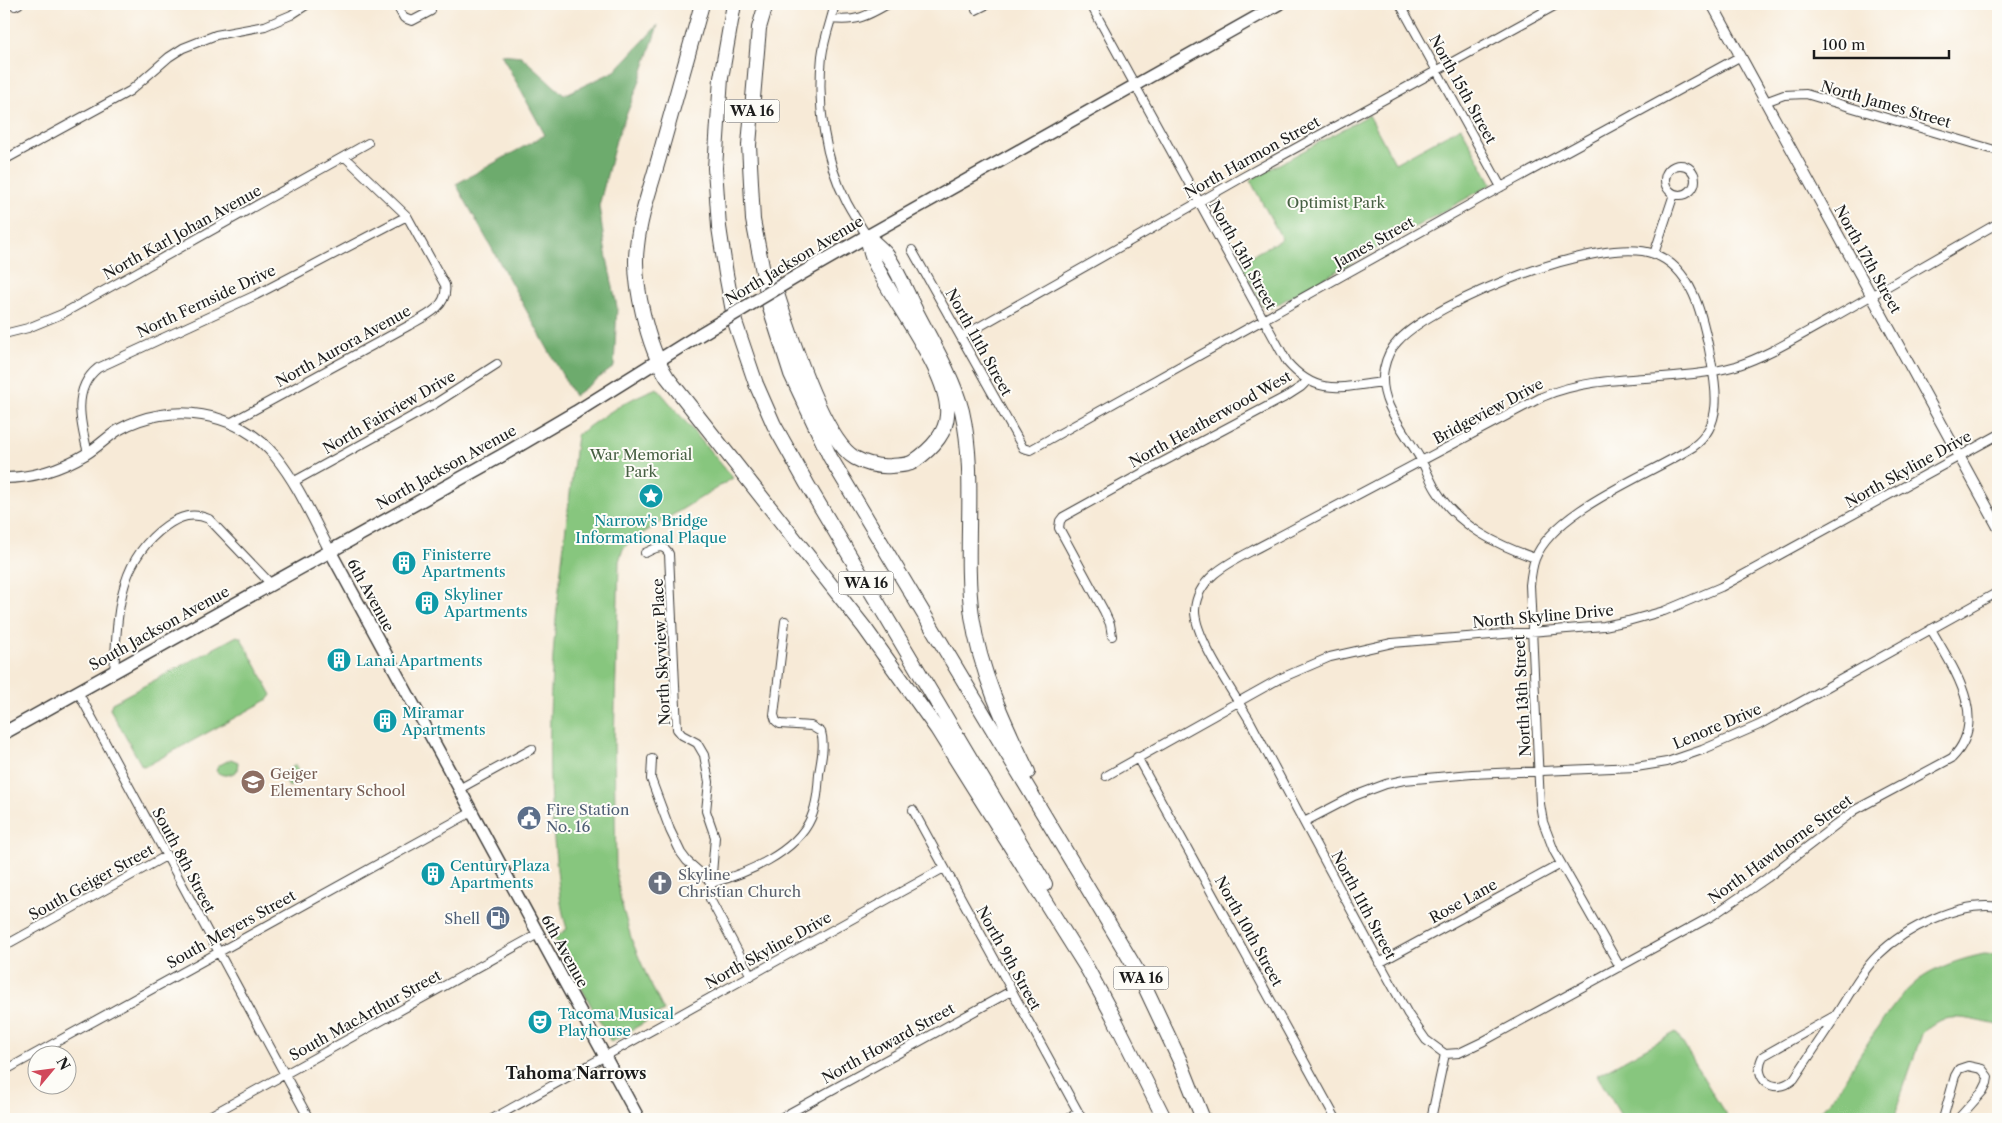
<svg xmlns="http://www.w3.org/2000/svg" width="2002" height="1123" viewBox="0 0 2002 1123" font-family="'Libre Caslon Text',serif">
  <rect width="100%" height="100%" fill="#fdfcf7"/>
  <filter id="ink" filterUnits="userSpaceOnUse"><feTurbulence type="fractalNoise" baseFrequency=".02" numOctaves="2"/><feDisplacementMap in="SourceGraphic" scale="10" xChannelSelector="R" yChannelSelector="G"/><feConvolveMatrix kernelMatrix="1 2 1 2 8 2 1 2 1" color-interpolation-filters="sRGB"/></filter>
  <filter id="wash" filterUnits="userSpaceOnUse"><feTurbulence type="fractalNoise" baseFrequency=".0096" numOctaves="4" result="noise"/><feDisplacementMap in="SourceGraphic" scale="20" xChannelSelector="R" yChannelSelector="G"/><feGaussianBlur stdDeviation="1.12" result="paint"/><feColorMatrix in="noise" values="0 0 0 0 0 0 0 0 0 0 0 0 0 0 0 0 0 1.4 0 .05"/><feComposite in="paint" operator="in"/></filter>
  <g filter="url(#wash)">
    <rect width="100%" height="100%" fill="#f7ead7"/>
    <path fill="#87c67e" stroke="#52714d" d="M1369 115 1395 163 1461 127 1492 184 1271 308 1263 306 1240 262 1282 239 1250 180Z
      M657 388 733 478 632 540 623 549 619 561 614 743 616 871 621 902 632 941 649 981 664 1011 611 1042 554 938 567 929C559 903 558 877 555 850 539 713 561 572 577 435 603 416 627 399 657 388Z
      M237 636 241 638 272 695 269 699 148 765 142 766 110 709 112 703Z
      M231 759 238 762 237 771C230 776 222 777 216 771L218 766Z
      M295 765 304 779 289 787 282 775Z
      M1984 954 1998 955V1025C1970 1020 1943 1008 1922 1034L1898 1104 1895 1119H1812C1828 1106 1839 1088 1850 1071 1867 1044 1895 997 1920 979 1939 966 1961 959 1984 954Z
      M1676 1032 1721 1107 1729 1119H1623L1597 1075Z"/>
    <path fill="#6dab6d" stroke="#446444" d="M658 25 638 86 616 140 599 206 605 248 617 307 614 367 574 396 456 184 545 135 501 54 521 56 564 95 615 71Z"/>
  </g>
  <g filter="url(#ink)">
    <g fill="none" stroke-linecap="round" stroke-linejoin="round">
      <defs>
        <path id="minor" d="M14 4 15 6 19 4
          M396 4 404 18 412 21 431 11
          M835 4C831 21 824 39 822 56 817 105 824 159 847 203 853 214 860 225 867 236
          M1400 4 1501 187
          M1091 5 1287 362C1317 397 1342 387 1382 382
          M976 10 988 4
          M831 19C857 22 867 16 888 4
          M1765 102 1784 95 1806 94 1998 151
          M4 160 130 91 169 57 183 48 216 35 265 26 291 15 308 4
          M1665 180a15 15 0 1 1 30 0a15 15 0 1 1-30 0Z
          M912 250 1023 448 1030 450 1501 187 1741 56
          M1654 254 1674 194
          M4 334 28 328 62 314 368 143
          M961 337 1243 177 1558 4
          M230 423 408 326C424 317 449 307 445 285L407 216 345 157
          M88 453C81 425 71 389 98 368L256 295 407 216
          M293 482 433 405 497 364
          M645 553C654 549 663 542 669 554L677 729 682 735 697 743 704 755 709 782 706 811 715 837 710 899 751 976
          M1535 558C1497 545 1458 526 1436 490 1430 480 1426 469 1420 458 1405 432 1377 401 1384 369 1386 359 1390 349 1398 341 1435 301 1601 234 1654 254 1692 268 1702 314 1709 349 1715 383 1726 423 1693 447 1649 475 1554 510 1535 559 1532 567 1531 576 1530 585L1540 804 1543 822 1554 851 1620 967
          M1112 636 1110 624 1104 611 1059 528 1060 521 1063 517 1157 465 1287 396 1301 387 1307 381
          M114 672C118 616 116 562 166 526 180 516 193 512 209 519L271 584
          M78 692 309 1119
          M1137 757 1336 1119
          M652 759 651 779 670 830 681 853 687 861 712 883
          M1106 776 1279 679 1330 657 1392 643 1604 626 1628 621 1664 611 1721 587 1998 435
          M459 789 532 749
          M913 810 1082 1119
          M1304 822 1354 796 1386 784 1404 780 1472 774 1636 767 1667 762 1702 750 1759 725 1998 592
          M712 883C745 874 796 853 811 818 817 804 818 789 819 774 821 761 825 745 821 732L811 726 780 724 776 721 774 715 785 621
          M4 946 166 856
          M1379 963 1561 864
          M1836 1015 1763 1056C1751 1078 1774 1097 1794 1079L1834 1019 1836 1015C1849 995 1861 972 1878 955 1905 928 1960 901 1998 907
          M1445 1054 1459 1053 1482 1042 1712 916 1767 878 1855 810 1952 758C1991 719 1952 667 1931 629
          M4 1071 472 812
          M4 1118V1119
          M204 1119 538 934
          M492 1119 944 868
          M779 1119 1011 991
          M1067 1119 1078 1113
          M1431 1119 1445 1054 1426 1040 1408 1014C1354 917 1302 819 1250 721 1235 695 1194 637 1195 610 1197 576 1233 561 1259 547L1542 397C1601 371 1673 384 1736 366 1770 355 1802 334 1834 317 1889 286 1943 254 1998 223
          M1943 1119 1955 1076 1959 1069 1968 1066 1982 1069 1988 1077 1987 1083 1983 1091 1958 1119"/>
        <path id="tertiary" d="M1712 4 1998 527
          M4 478C34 478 61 469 86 454 98 447 108 436 120 429 170 401 238 411 275 456 298 484 313 519 330 551"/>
        <path id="secondary" d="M1997 4H1998
          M867 236 1279 4
          M330 551 639 1119"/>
        <path id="primary" d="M799 275 867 236
          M4 733 501 456 576 412 699 335"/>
        <path id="motorway" d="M702 4C688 54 674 104 660 154 652 184 640 215 637 246 632 282 648 347 667 377L864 627 937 729 1088 970 1113 1016 1164 1118
          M734 4 721 78 715 168 719 227 726 274 735 322 756 384 774 425 807 484 1045 884
          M766 4 759 28 749 145 753 220 770 308 791 374 830 457 1139 974 1180 1061 1203 1119
          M867 236C873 242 881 248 886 254 897 268 909 298 918 315 934 346 953 377 962 411 977 476 963 549 972 616 980 672 1004 722 1028 772
          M772 278C784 316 821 439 855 458 866 464 879 467 891 466 899 465 906 466 913 462 929 451 946 436 947 415 951 373 890 300 873 259 870 252 869 244 867 237"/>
      </defs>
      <use href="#minor" stroke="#3d3b38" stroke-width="10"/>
      <use href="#tertiary" stroke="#3d3b38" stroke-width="12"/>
      <use href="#secondary" stroke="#3d3b38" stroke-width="14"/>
      <use href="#primary" stroke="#3d3b38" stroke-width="15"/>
      <use href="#motorway" stroke="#3d3b38" stroke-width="16"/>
      <use href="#minor" stroke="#fff" stroke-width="8"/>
      <use href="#tertiary" stroke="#fff" stroke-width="10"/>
      <use href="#secondary" stroke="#fff" stroke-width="11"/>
      <use href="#primary" stroke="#fff" stroke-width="12"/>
      <use href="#motorway" stroke="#fff" stroke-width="14"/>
      <defs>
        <path id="primary-bridge" d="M699 335 799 275"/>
      </defs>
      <use href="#primary-bridge" stroke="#3d3b38" stroke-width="15" stroke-linecap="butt"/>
      <use href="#primary-bridge" stroke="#fff" stroke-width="12"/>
    </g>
  </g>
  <defs>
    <symbol id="sight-disc" viewBox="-11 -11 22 22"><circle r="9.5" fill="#0f9aa8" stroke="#fdfcf7"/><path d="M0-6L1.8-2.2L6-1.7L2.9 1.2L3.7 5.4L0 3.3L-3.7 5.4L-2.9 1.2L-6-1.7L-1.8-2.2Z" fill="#fff"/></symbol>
    <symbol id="building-disc" viewBox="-11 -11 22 22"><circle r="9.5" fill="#0f9aa8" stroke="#fdfcf7"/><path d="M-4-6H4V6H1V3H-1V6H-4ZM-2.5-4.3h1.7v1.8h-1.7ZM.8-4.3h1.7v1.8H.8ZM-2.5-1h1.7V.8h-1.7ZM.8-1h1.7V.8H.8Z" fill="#fff"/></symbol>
    <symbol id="school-disc" viewBox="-11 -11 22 22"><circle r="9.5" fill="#8d6e63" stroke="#fdfcf7"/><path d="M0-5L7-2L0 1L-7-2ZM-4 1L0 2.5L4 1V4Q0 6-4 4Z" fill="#fff"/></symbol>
    <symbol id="civic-disc" viewBox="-11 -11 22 22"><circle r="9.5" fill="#5c6f8a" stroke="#fdfcf7"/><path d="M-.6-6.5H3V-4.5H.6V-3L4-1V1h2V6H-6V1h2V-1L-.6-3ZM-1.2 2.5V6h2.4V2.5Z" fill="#fff"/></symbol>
    <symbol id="church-disc" viewBox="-11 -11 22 22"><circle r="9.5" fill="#6b7280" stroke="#fdfcf7"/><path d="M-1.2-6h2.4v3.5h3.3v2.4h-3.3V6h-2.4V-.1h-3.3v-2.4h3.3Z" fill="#fff"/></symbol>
    <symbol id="fuel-disc" viewBox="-11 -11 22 22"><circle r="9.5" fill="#5c6f8a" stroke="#fdfcf7"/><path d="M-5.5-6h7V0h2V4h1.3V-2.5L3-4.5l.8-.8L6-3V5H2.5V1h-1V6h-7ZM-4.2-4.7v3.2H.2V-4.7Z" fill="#fff"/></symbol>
    <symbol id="theatre-disc" viewBox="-11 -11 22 22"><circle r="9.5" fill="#0f9aa8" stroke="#fdfcf7"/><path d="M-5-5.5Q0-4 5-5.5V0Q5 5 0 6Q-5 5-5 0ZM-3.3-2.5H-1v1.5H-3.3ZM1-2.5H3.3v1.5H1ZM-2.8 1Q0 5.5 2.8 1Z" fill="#fff"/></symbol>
  </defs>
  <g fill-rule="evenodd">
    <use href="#sight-disc" x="637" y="482" width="28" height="28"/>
    <use href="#building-disc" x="390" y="549" width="28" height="28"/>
    <use href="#building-disc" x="413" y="589" width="28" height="28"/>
    <use href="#building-disc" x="325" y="646" width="28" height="28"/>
    <use href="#building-disc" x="371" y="707" width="28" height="28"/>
    <use href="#school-disc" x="239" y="768" width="28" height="28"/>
    <use href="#civic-disc" x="515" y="804" width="28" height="28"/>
    <use href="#building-disc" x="419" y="860" width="28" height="28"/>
    <use href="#church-disc" x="646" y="869" width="28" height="28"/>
    <use href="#fuel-disc" x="484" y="904" width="28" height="28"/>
    <use href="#theatre-disc" x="526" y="1008" width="28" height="28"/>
  </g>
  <g text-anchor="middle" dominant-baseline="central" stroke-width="4" stroke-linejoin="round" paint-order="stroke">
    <g fill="#fdfcf7" stroke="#605f5e" stroke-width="1">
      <rect x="724.5" y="99.5" width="55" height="23" rx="4"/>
      <rect x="838.5" y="571.5" width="55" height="23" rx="4"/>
      <rect x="1113.5" y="966.5" width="55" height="23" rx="4"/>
    </g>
    <g font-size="14" font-weight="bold" fill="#1c1c1c">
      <text x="752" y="111">WA 16</text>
      <text x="866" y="583">WA 16</text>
      <text x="1141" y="978">WA 16</text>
    </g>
    <g font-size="15" fill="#1c1c1c" stroke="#fdfcf7">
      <text transform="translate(1463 89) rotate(61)">North 15th Street</text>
      <text transform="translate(1886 104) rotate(16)">North James Street</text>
      <text transform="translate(1252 157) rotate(-29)">North Harmon Street</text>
      <text transform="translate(182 232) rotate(-29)">North Karl Johan Avenue</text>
      <text transform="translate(1374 242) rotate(-29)">James Street</text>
      <text transform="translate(1243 255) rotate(61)">North 13th Street</text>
      <text transform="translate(1868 259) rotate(61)">North 17th Street</text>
      <text transform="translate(794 260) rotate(-31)">North Jackson Avenue</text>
      <text transform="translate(206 301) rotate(-25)">North Fernside Drive</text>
      <text transform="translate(979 342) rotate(61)">North 11th Street</text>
      <text transform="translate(343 346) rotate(-29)">North Aurora Avenue</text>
      <text transform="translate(1488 411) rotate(-28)">Bridgeview Drive</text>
      <text transform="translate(389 412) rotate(-30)">North Fairview Drive</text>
      <text transform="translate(1210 419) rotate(-29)">North Heatherwood West</text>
      <text transform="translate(446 467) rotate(-29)">North Jackson Avenue</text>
      <text transform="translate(1908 469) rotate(-29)">North Skyline Drive</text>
      <text transform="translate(371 595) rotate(61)">6th Avenue</text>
      <text transform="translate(1543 616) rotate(-5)">North Skyline Drive</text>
      <text transform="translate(159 628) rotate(-29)">South Jackson Avenue</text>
      <text transform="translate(661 652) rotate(-93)">North Skyview Place</text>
      <text transform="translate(1522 696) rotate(-93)">North 13th Street</text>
      <text transform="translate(1717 726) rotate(-23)">Lenore Drive</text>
      <text transform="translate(1780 849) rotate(-36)">North Hawthorne Street</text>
      <text transform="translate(184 860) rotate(62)">South 8th Street</text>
      <text transform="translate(91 882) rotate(-29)">South Geiger Street</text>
      <text transform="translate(1463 901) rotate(-29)">Rose Lane</text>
      <text transform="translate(1364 905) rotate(62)">North 11th Street</text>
      <text transform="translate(231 929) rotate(-29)">South Meyers Street</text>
      <text transform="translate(1249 931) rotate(61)">North 10th Street</text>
      <text transform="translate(768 950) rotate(-29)">North Skyline Drive</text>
      <text transform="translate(565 951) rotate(61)">6th Avenue</text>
      <text transform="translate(1009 958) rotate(61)">North 9th Street</text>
      <text transform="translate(365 1015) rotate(-29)">South MacArthur Street</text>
      <text transform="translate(888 1043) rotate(-29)">North Howard Street</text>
    </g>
    <g font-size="15" fill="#476043" stroke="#fdfcf7">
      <text x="1336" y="202">Optimist Park</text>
      <text x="641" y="454">War Memorial<tspan x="641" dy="17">Park</tspan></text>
    </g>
    <g font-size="15" fill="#0d838f" stroke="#fdfcf7" text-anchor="start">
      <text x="651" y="520" text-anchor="middle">Narrow's Bridge<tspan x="651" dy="17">Informational Plaque</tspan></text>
      <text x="422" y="554">Finisterre<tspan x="422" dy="17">Apartments</tspan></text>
      <text x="444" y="594">Skyliner<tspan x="444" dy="17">Apartments</tspan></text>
      <text x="356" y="660">Lanai Apartments</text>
      <text x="402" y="712">Miramar<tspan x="402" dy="17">Apartments</tspan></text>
      <text x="450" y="865">Century Plaza<tspan x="450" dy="17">Apartments</tspan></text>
      <text x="558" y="1013">Tacoma Musical<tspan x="558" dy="17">Playhouse</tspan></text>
    </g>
    <g font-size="15" fill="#785e54" stroke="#fdfcf7" text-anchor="start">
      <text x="270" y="773">Geiger<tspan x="270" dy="17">Elementary School</tspan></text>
    </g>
    <g font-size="15" fill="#4e5e75" stroke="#fdfcf7" text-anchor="start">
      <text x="546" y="809">Fire Station<tspan x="546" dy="17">No. 16</tspan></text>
      <text x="480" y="918" text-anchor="end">Shell</text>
    </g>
    <g font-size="15" fill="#5b616d" stroke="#fdfcf7" text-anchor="start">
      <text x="678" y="874">Skyline<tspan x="678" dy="17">Christian Church</tspan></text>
    </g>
    <g font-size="16" font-weight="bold" fill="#1c1c1c" stroke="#fdfcf7">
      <text x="576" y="1073">Tahoma Narrows</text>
    </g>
  </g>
  <rect width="2002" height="1123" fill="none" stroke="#fdfcf7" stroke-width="20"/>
  <g transform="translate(52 1070) rotate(61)"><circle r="24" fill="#fdfcf7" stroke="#a3a29f"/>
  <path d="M0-4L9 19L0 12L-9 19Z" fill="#d1495b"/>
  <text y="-8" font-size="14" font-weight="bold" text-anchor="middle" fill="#1c1c1c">N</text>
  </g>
  <path d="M1814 50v8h135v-8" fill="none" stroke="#1c1c1c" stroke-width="2.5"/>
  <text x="1822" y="50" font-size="15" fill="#1c1c1c" stroke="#fdfcf7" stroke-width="4" paint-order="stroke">100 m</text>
</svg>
